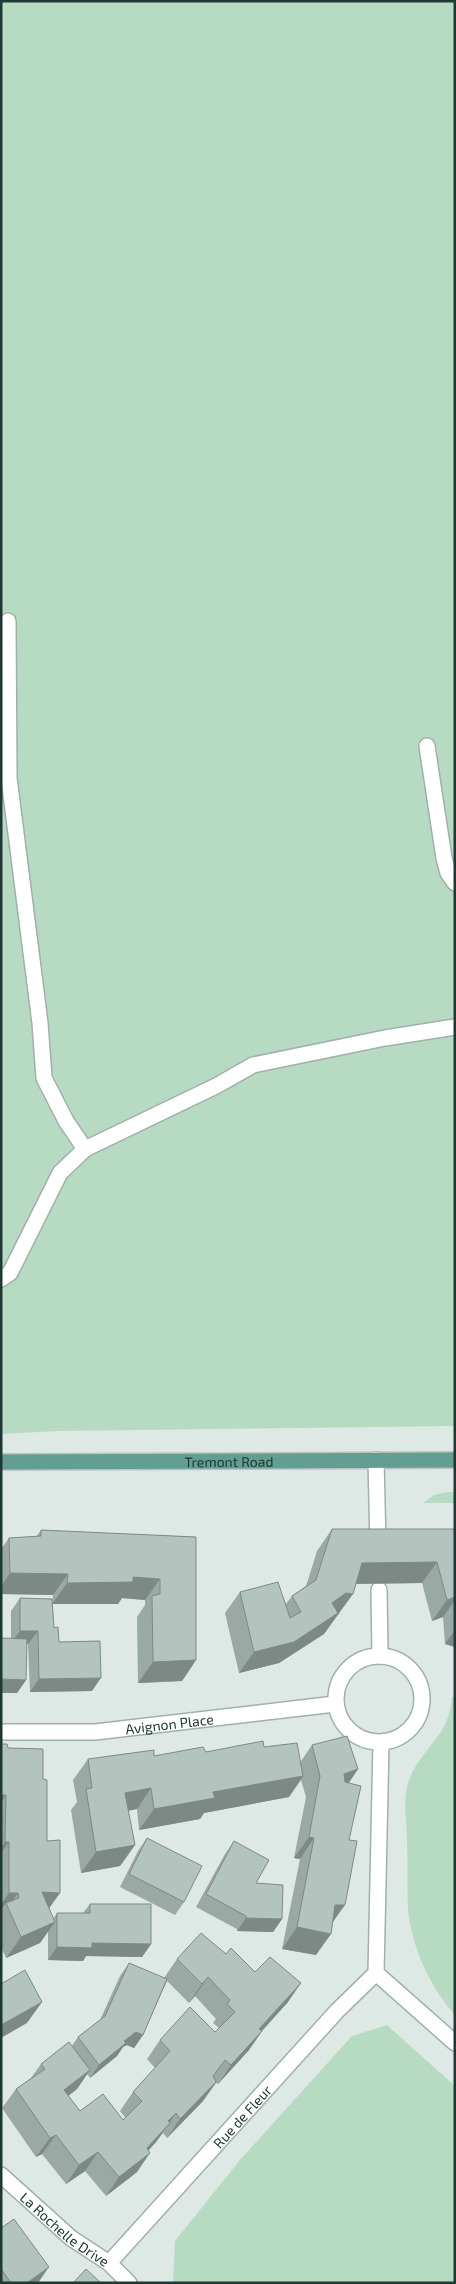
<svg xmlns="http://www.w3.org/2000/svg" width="456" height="2284" viewBox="0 0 456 2284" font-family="'Exo 2',sans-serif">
  <rect width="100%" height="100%" fill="#dee9e5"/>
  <path fill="#b7dac2" d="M1 1H455V1426L58 1431 1 1434Z
    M447 1492H455V1503H423L434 1495Z
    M452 1697H455V2015C430 1987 411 1946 408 1908 407 1886 408 1863 407 1840 407 1823 403 1804 407 1787 416 1750 450 1739 452 1697Z
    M387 2025 455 2086V2283H173L175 2241 240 2160 352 2036Z"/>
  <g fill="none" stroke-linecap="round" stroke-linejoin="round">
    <defs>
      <g id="minor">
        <path d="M8 621 9 778 40 1023 44 1078 66 1121 85 1149"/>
        <path d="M427 746 444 858 448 873 455 883"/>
        <path d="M1 1279 10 1273 60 1173 85 1149 216 1086 253 1065 385 1038 455 1027"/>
        <path d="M376 1460 378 1545"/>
        <path d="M379 1590 380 1656"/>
        <circle cx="379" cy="1699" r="43"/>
        <path id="s1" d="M1 1732H95L335 1704"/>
        <path d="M381 1743 376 1973 455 2043"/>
        <path id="s2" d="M1 2175 71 2238 109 2263 129 2283"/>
        <path id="s3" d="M109 2263 337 2011 376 1973"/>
      </g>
      <g id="major">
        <path id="s4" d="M1 1462 455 1460"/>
      </g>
    </defs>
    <use href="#minor" stroke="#a1b0ac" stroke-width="18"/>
    <use href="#major" stroke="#bcc3c2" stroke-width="18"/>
    <use href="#minor" stroke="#fff" stroke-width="15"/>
    <use href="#major" stroke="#639e92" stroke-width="15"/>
  </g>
  <path fill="#9aa9a3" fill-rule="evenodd" d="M332 1529H455V1647L445 1644 443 1617 432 1621 422 1583 356 1584 338 1615H337L324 1634 279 1663 239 1673 225 1613 240 1592 285 1605 292 1596 306 1586 317 1551Z
    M41 1530 196 1537V1660L182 1681 138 1683 137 1617 145 1605V1600L122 1598 118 1604H52L54 1628 59 1642 92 1691 30 1692 28 1644H26V1680L17 1693 11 1639V1611L20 1598 52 1603 53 1595 1 1594V1549L9 1538 36 1537Z
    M1 1744 8 1748 43 1779 47 1841 49 1909 53 1919 57 1913H83L90 1904 151 1944 142 1957 86 1956 83 1961 48 1960V1931L40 1943 6 1958 1 1947Z
    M312 1745 358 1769 349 1783V1840L333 1922 316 1955 282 1949 300 1859 294 1858 306 1797 301 1780 289 1797 204 1813 200 1819 139 1830 137 1809 128 1811 135 1845 120 1866 81 1873 71 1810 77 1802 73 1780 88 1759 154 1756 264 1747 301 1761Z
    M147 1838 184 1902 175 1915 120 1887 138 1851Z
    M234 1841 256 1883 282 1919 273 1932 237 1931V1929L196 1907 225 1854Z
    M226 1954 255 1972 288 2002 262 2031 249 2050 218 2084 216 2083 203 2101 167 2138 163 2133 156 2142 149 2150 137 2172 106 2196 85 2171 66 2184 42 2154 36 2157 2 2108 16 2089 31 2078 41 2064 72 2046 78 2037 100 2020 120 1976 129 1963 164 1978 177 1959ZM167 1981 189 2003 195 1996 216 2019 213 2023 219 2028 215 2032 160 2040 147 2059 155 2068 133 2092 120 2111 125 2117 123 2120 80 2111 68 2096 77 2089 87 2074 90 2078 117 2056 123 2047 127 2045 134 2048 143 2035Z
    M1 2228 38 2283H1Z"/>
  <path fill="#7d8985" d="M437 1562 422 1583 347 1584 362 1563Z
    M10 1573 68 1574 53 1595 1 1594V1586Z
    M133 1577 160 1579 145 1600 122 1598 118 1604H52L67 1583Z
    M346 1593 353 1594 324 1634 279 1663 239 1673 254 1652 332 1603Z
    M455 1597V1600L443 1617 432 1621 447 1600Z
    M455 1630V1647L445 1644Z
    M20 1631H38L28 1644 11 1643Z
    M196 1660 182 1681 138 1683 153 1662Z
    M101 1678 92 1691 30 1692 39 1679Z
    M1 1679 26 1680 17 1693H1Z
    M358 1769 343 1791 344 1774Z
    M303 1776 289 1797 204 1813 200 1819 139 1830 154 1809 213 1792Z
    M151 1788 137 1809 110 1814 125 1793Z
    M1 1795H6L1 1803Z
    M309 1837 314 1838 300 1859 294 1858Z
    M5 1842H9L1 1853V1848Z
    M135 1845 120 1866 81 1873 96 1852Z
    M42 1892 60 1893 45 1914Z
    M9 1893H18L8 1907 6 1903 1 1910V1904Z
    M335 1905H345L330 1926Z
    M246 1918 282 1919 273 1932 237 1931Z
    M55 1922 40 1943 6 1958 21 1937Z
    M297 1927 331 1934 316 1955 282 1949Z
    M92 1943 151 1944 142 1957 86 1956 83 1961 48 1960 57 1947Z
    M208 1977 195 1996 189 2003 202 1984Z
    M301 1983 288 2002 249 2045 262 2031 249 2050 218 2084 231 2065 259 2029Z
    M42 2002 27 2023 1 2038V2025Z
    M136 2032 143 2035 134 2048 127 2045 123 2047 117 2056 90 2078 99 2065 124 2041Z
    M90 2070 77 2089 51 2109 64 2090Z
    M216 2082 203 2101 167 2138 180 2119Z
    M176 2113 156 2142 136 2164 150 2153 137 2172 106 2196 119 2177 147 2148 168 2121Z
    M56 2135 42 2154 36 2157 50 2138Z
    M98 2152 85 2171 66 2184 79 2165Z
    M49 2267 38 2283H27Z"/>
  <path fill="#b3c4be" stroke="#7d8985" d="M332 1529H455V1597L447 1600 437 1562 362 1563 353 1594 346 1593 332 1603 338 1613 294 1642 254 1652 240 1592 278 1582 290 1618 301 1612 292 1596 316 1580Z
    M41 1530 196 1537V1660L153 1662 152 1596 160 1594V1579L133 1577V1582L67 1583 68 1574 10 1573 9 1538 41 1536Z
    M20 1598 52 1599 54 1628 58 1627 59 1642 100 1641 101 1678 39 1679 38 1631H20Z
    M1 1638 27 1639 26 1680 1 1679Z
    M347 1736 358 1769 344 1774 345 1782 361 1786 349 1840 357 1841 345 1905H335L331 1934 297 1927 314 1838 309 1837 320 1776 312 1745Z
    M263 1741 264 1747 297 1743 303 1776 213 1792 215 1798 154 1809 151 1788 125 1793 135 1845 96 1852 86 1789 92 1788 88 1759 154 1750V1756L203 1747 206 1752Z
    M1 1744H7L8 1748 43 1749V1779L47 1780V1841L60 1840V1893L42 1892 55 1922 21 1937 6 1903 19 1898 18 1893H9V1842H5L6 1795H1Z
    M147 1838 202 1866 184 1902 129 1874Z
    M234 1841 269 1860 256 1883 283 1885 282 1919 246 1918V1916L206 1894Z
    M90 1904H151V1944L92 1943V1948L57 1947V1913H90Z
    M201 1933 226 1954 231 1948 255 1972 270 1957 301 1983 259 2029 262 2031 231 2065 225 2060 213 2076 216 2082 180 2119 176 2113 168 2121 170 2123 147 2148 150 2153 119 2177 98 2152 79 2165 56 2135 50 2138 16 2089 45 2069 41 2064 69 2042 90 2070 64 2090 80 2111 103 2094 123 2120 142 2101 133 2092 170 2051 160 2040 190 2007 215 2032 235 2012 227 2004 230 2000 208 1977 202 1984 177 1959Z
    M129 1963 167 1979 143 2035 136 2032 124 2041 126 2043 99 2065 78 2037 105 2016Z
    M25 1970 42 2002 1 2025V1984Z
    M14 2219 49 2267 27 2283H11L1 2269V2228Z
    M86 2269 101 2283H73Z"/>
  <g text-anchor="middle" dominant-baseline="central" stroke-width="5" stroke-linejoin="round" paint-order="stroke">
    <g font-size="14" fill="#203833" stroke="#eef6f2">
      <text stroke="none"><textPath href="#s4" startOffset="228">Tremont Road</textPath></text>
      <text stroke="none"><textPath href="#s1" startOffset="169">Avignon Place</textPath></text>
      <text stroke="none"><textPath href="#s3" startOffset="198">Rue de Fleur</textPath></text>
      <text stroke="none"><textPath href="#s2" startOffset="84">La Rochelle Drive</textPath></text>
    </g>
  </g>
  <rect width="456" height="2284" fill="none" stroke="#203833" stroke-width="5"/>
</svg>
